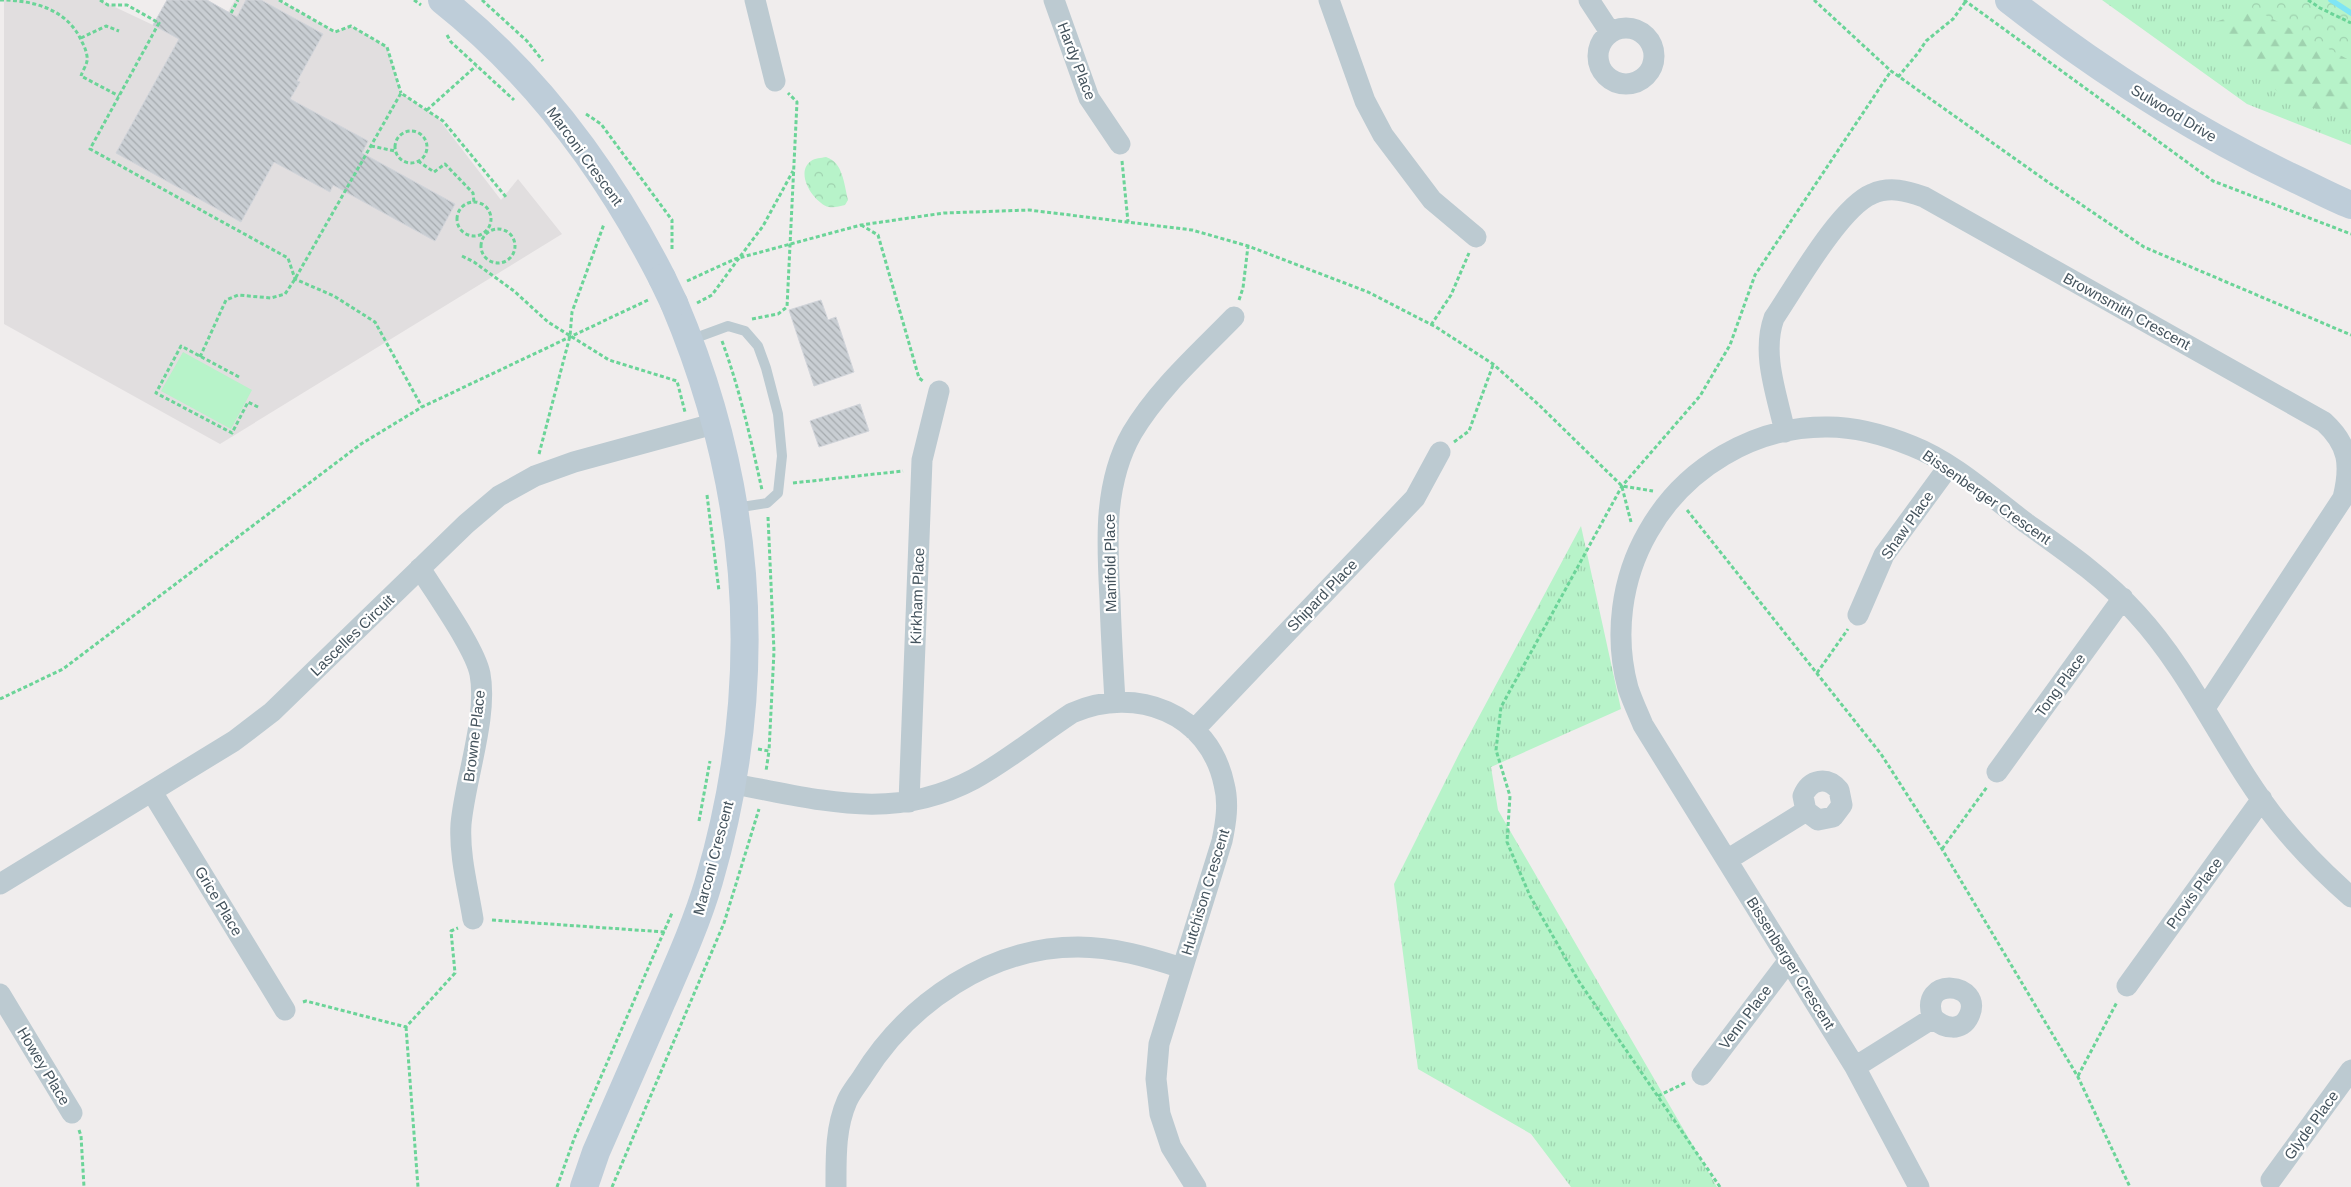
<svg xmlns="http://www.w3.org/2000/svg" width="2351" height="1187" viewBox="0 0 2351 1187" font-family="Arial,sans-serif">
  <defs>
    <pattern id="grass-tufts" width="24" height="20" patternUnits="userSpaceOnUse" patternTransform="scale(1.25)"><rect width="24" height="20" fill="#b7f3c9"/><path d="M3 7l-1-3M5 7V3M7 7l1-3M15 17l-1-3M17 17v-4M19 17l1-3" fill="none" stroke="#9fd2af"/></pattern>
    <pattern id="forest-firs" width="22" height="20" patternUnits="userSpaceOnUse" patternTransform="scale(1.25)"><rect width="22" height="20" fill="#b7f3c9"/><path d="M5 1l3.5 6h-7zM16 11l3.5 6h-7z" fill="#9fd2af"/></pattern>
    <pattern id="park-crowns" width="20" height="18" patternUnits="userSpaceOnUse" patternTransform="scale(1.25)"><rect width="20" height="18" fill="#b7f3c9"/><path d="M2 6a3 3 0 1 1 6 0M12 15a3 3 0 1 1 6 0" fill="none" stroke="#9fd2af"/></pattern>
    <pattern id="building-back-hatch" width="6" height="6" patternUnits="userSpaceOnUse" patternTransform="scale(1.25)"><rect width="6" height="6" fill="#c9ced3"/><path d="M-1 5l2 2M0 0l6 6M5-1l2 2" fill="none" stroke="#a5aaae"/></pattern>
  </defs>
  <rect width="100%" height="100%" fill="#f0eded"/>
  <path fill="#e1dedf" d="M4 0H100L153 25 167 0H207L228 12 235 0H279L335 32 351 26 387 47 401 93 438 118 501 200 518 179 562 234 220 444 4 324Z"/>
  <path fill="url(#grass-tufts)" d="M2102 0H2351V145L2247 104Z
    M1581 526 1621 709 1491 767 1498 810 1717 1187H1571L1531 1134 1418 1069 1394 884 1460 752Z"/>
  <path fill="url(#forest-firs)" d="M2267 5 2351 59V122L2282 96 2209 24Z"/>
  <path fill="url(#park-crowns)" d="M2237 0H2351V61Z
    M826 157C843 162 844 184 848 200L845 205C840 206 834 208 829 207 814 203 794 173 811 161 815 158 821 158 826 157Z"/>
  <path fill="#b7f3c9" d="M183 352 252 390 231 429 161 391Z"/>
  <g fill="none" stroke-linecap="round" stroke-linejoin="round">
    <path stroke="#7fe5f4" stroke-width="5.5" d="M2331 0 2351 13"/>
  </g>
  <path fill="url(#building-back-hatch)" stroke="#d1d4da" d="M167 0H207L237 17 246 0H261L323 34 297 81 300 82 290 99 368 141 362 153 455 204 435 241 333 185 330 192 274 162 241 222 116 153 179 39 153 25Z
    M821 300 828 320 836 317 854 372 814 386 789 310Z
    M860 404 869 431 819 447 810 421Z"/>
  <g fill="none" stroke-linecap="round" stroke-linejoin="round">
    <path stroke="#6bd498" stroke-width="3" stroke-dasharray="4 2.5" stroke-linecap="butt" d="M0 0C33 0 68 9 82 42 85 47 88 56 87 61 86 66 82 72 81 76L119 96
      M100 0 108 5H127L159 23 90 149 288 258 295 279 334 296 375 322 422 407
      M279 0 335 32 351 26 387 47 401 93
      M414 0 421 5
      M482 0 527 41 543 61
      M1814 0 1891 71 2045 180 2144 247 2351 335
      M1964 0 2213 181 2351 234
      M2308 0 2320 8 2351 23
      M231 13 238 0
      M447 35 451 42 514 100
      M81 38 106 26 119 31
      M1898 77 1918 53 1926 41 1953 19 1966 1
      M427 110 476 66
      M586 114 601 124 672 220V249
      M395 147a16 16 0 1 1 32 0a16 16 0 1 1-32 0Z
      M371 146 395 151
      M418 161 434 172 445 164 473 193 474 202
      M1122 161 1128 222
      M457 219a17 17 0 1 1 34 0a17 17 0 1 1-34 0Z
      M861 225 878 235 919 378 923 381
      M481 246a17 17 0 1 1 34 0a17 17 0 1 1-34 0Z
      M462 256 474 262 514 291 548 322 609 360 677 381 685 412
      M687 281 735 259 861 225 944 213 1029 210 1192 230 1248 246 1368 292 1436 327 1493 364 1538 404 1622 486 1653 491
      M1239 300 1243 288 1248 246
      M697 303 712 295 739 258 763 226 793 171
      M752 319 778 314 787 307 797 102 788 93
      M1431 325 1451 295 1469 253
      M722 341C740 390 751 440 762 490
      M200 357 226 300 238 295 271 298 285 294 295 279 401 93 443 121 506 197
      M239 377 181 346 156 393 232 433 248 402 260 408
      M1454 442 1469 431 1493 365
      M539 454 570 336 572 312 604 224
      M793 483 903 471
      M1622 487 1631 522
      M707 495 719 591
      M1687 510 1881 754 1942 849 2078 1077 2130 1187
      M768 517 774 651 769 751
      M1817 673 1848 629
      M0 699 63 669 361 444 422 407 648 300
      M758 749 769 751 766 771
      M699 821 710 761
      M1942 849 1987 787
      M492 920 665 932
      M303 1002 306 1001 406 1027 455 973 451 931 458 928
      M406 1027 418 1187
      M2078 1076 2117 1002
      M1658 1096 1687 1082
      M79 1130 81 1136 84 1187
      M557 1187 574 1139 672 913
      M612 1187 724 923 759 809
      M1720 1187 1578 980 1530 896 1507 842 1510 796 1496 750 1501 707 1622 486 1700 396 1730 345 1755 275 1891 71"/>
    <path stroke="#bccad1" stroke-width="10" d="M690 340 728 326 745 331 758 346 766 368 778 414 782 456 778 493 767 503 735 508"/>
    <path stroke="#bccad1" stroke-width="21" d="M755 0 775 81
      M1054 0 1089 98 1120 144
      M1329 0 1365 101 1383 135 1432 200 1476 237
      M1589 0 1610 32
      M1598 56a28 28 0 1 1 56 0a28 28 0 1 1-56 0Z
      M1785 432C1777 395 1761 354 1774 318 1795 287 1840 207 1872 194 1890 186 1907 191 1924 197L2324 422C2349 445 2351 465 2343 498L2205 708
      M420 568C435 593 475 648 480 674 488 717 465 779 461 824 459 855 468 888 473 919
      M1858 615 1884 555 1949 466
      M1115 701C1113 667 1111 633 1110 599 1107 543 1103 484 1132 433 1158 389 1199 353 1234 317
      M1194 730 1415 498 1440 452
      M1997 772 2123 598
      M733 784C819 799 892 823 974 779 1007 761 1040 734 1072 713 1136 685 1209 713 1224 784 1229 803 1226 822 1222 841L1159 1044 1156 1079 1160 1114 1171 1147 1196 1187
      M152 792 285 1010
      M909 802 922 460 939 391
      M1727 860 1806 811 1803 796C1810 779 1827 776 1839 790L1842 805 1833 817 1818 820 1806 811
      M0 884 234 741 272 712 466 524 499 496 535 476 574 462 717 423
      M2127 986 2262 799
      M0 994 72 1113
      M1855 1067 1933 1018C1917 975 1985 982 1969 1016 1962 1032 1944 1029 1933 1018
      M1702 1075 1789 960
      M2271 1180 2351 1070
      M836 1187C836 1159 835 1128 847 1101 851 1092 858 1084 863 1076 909 1002 990 947 1078 947 1114 947 1148 957 1182 968
      M1919 1187 1855 1067 1643 725C1638 713 1632 700 1628 688 1614 636 1621 579 1648 532 1684 468 1754 426 1828 427 1857 427 1885 435 1912 446 1953 462 1990 496 2026 523 2064 550 2105 578 2137 614 2194 676 2226 757 2279 823 2301 850 2325 874 2351 897"/>
    <path stroke="#becdd9" stroke-width="28" d="M442 0C535 74 608 172 662 278
      M2009 0C2096 68 2189 128 2289 176 2309 185 2330 197 2351 205
      M584 1187 596 1152C618 1101 640 1051 662 1001 679 962 697 922 709 881 767 683 754 492 674 303"/>
    <path stroke="#becdd9" stroke-width="28" d="M662 278 674 303"/>
  </g>
  <g text-anchor="middle" dominant-baseline="central" stroke-width="4.5" stroke-linejoin="round" paint-order="stroke">
    <g font-size="15" fill="#44535d" stroke="#fff">
      <text transform="translate(1077 61) rotate(69)">Hardy Place</text>
      <text transform="translate(2174 113) rotate(31)">Sulwood Drive</text>
      <text transform="translate(585 156) rotate(54)">Marconi Crescent</text>
      <text transform="translate(2127 311) rotate(29)">Brownsmith Crescent</text>
      <text transform="translate(1987 497) rotate(35)">Bissenberger Crescent</text>
      <text transform="translate(1907 525) rotate(-55)">Shaw Place</text>
      <text transform="translate(1110 563) rotate(-91)">Manifold Place</text>
      <text transform="translate(1322 595) rotate(-46)">Shipard Place</text>
      <text transform="translate(917 596) rotate(-88)">Kirkham Place</text>
      <text transform="translate(352 635) rotate(-44)">Lascelles Circuit</text>
      <text transform="translate(2060 685) rotate(-54)">Tong Place</text>
      <text transform="translate(474 736) rotate(-83)">Browne Place</text>
      <text transform="translate(713 858) rotate(-75)">Marconi Crescent</text>
      <text transform="translate(1205 892) rotate(-73)">Hutchison Crescent</text>
      <text transform="translate(2194 893) rotate(-54)">Provis Place</text>
      <text transform="translate(219 901) rotate(59)">Grice Place</text>
      <text transform="translate(1791 963) rotate(58)">Bissenberger Crescent</text>
      <text transform="translate(1745 1017) rotate(-53)">Venn Place</text>
      <text transform="translate(44 1066) rotate(59)">Howey Place</text>
      <text transform="translate(2311 1125) rotate(-54)">Glyde Place</text>
    </g>
  </g>
</svg>
